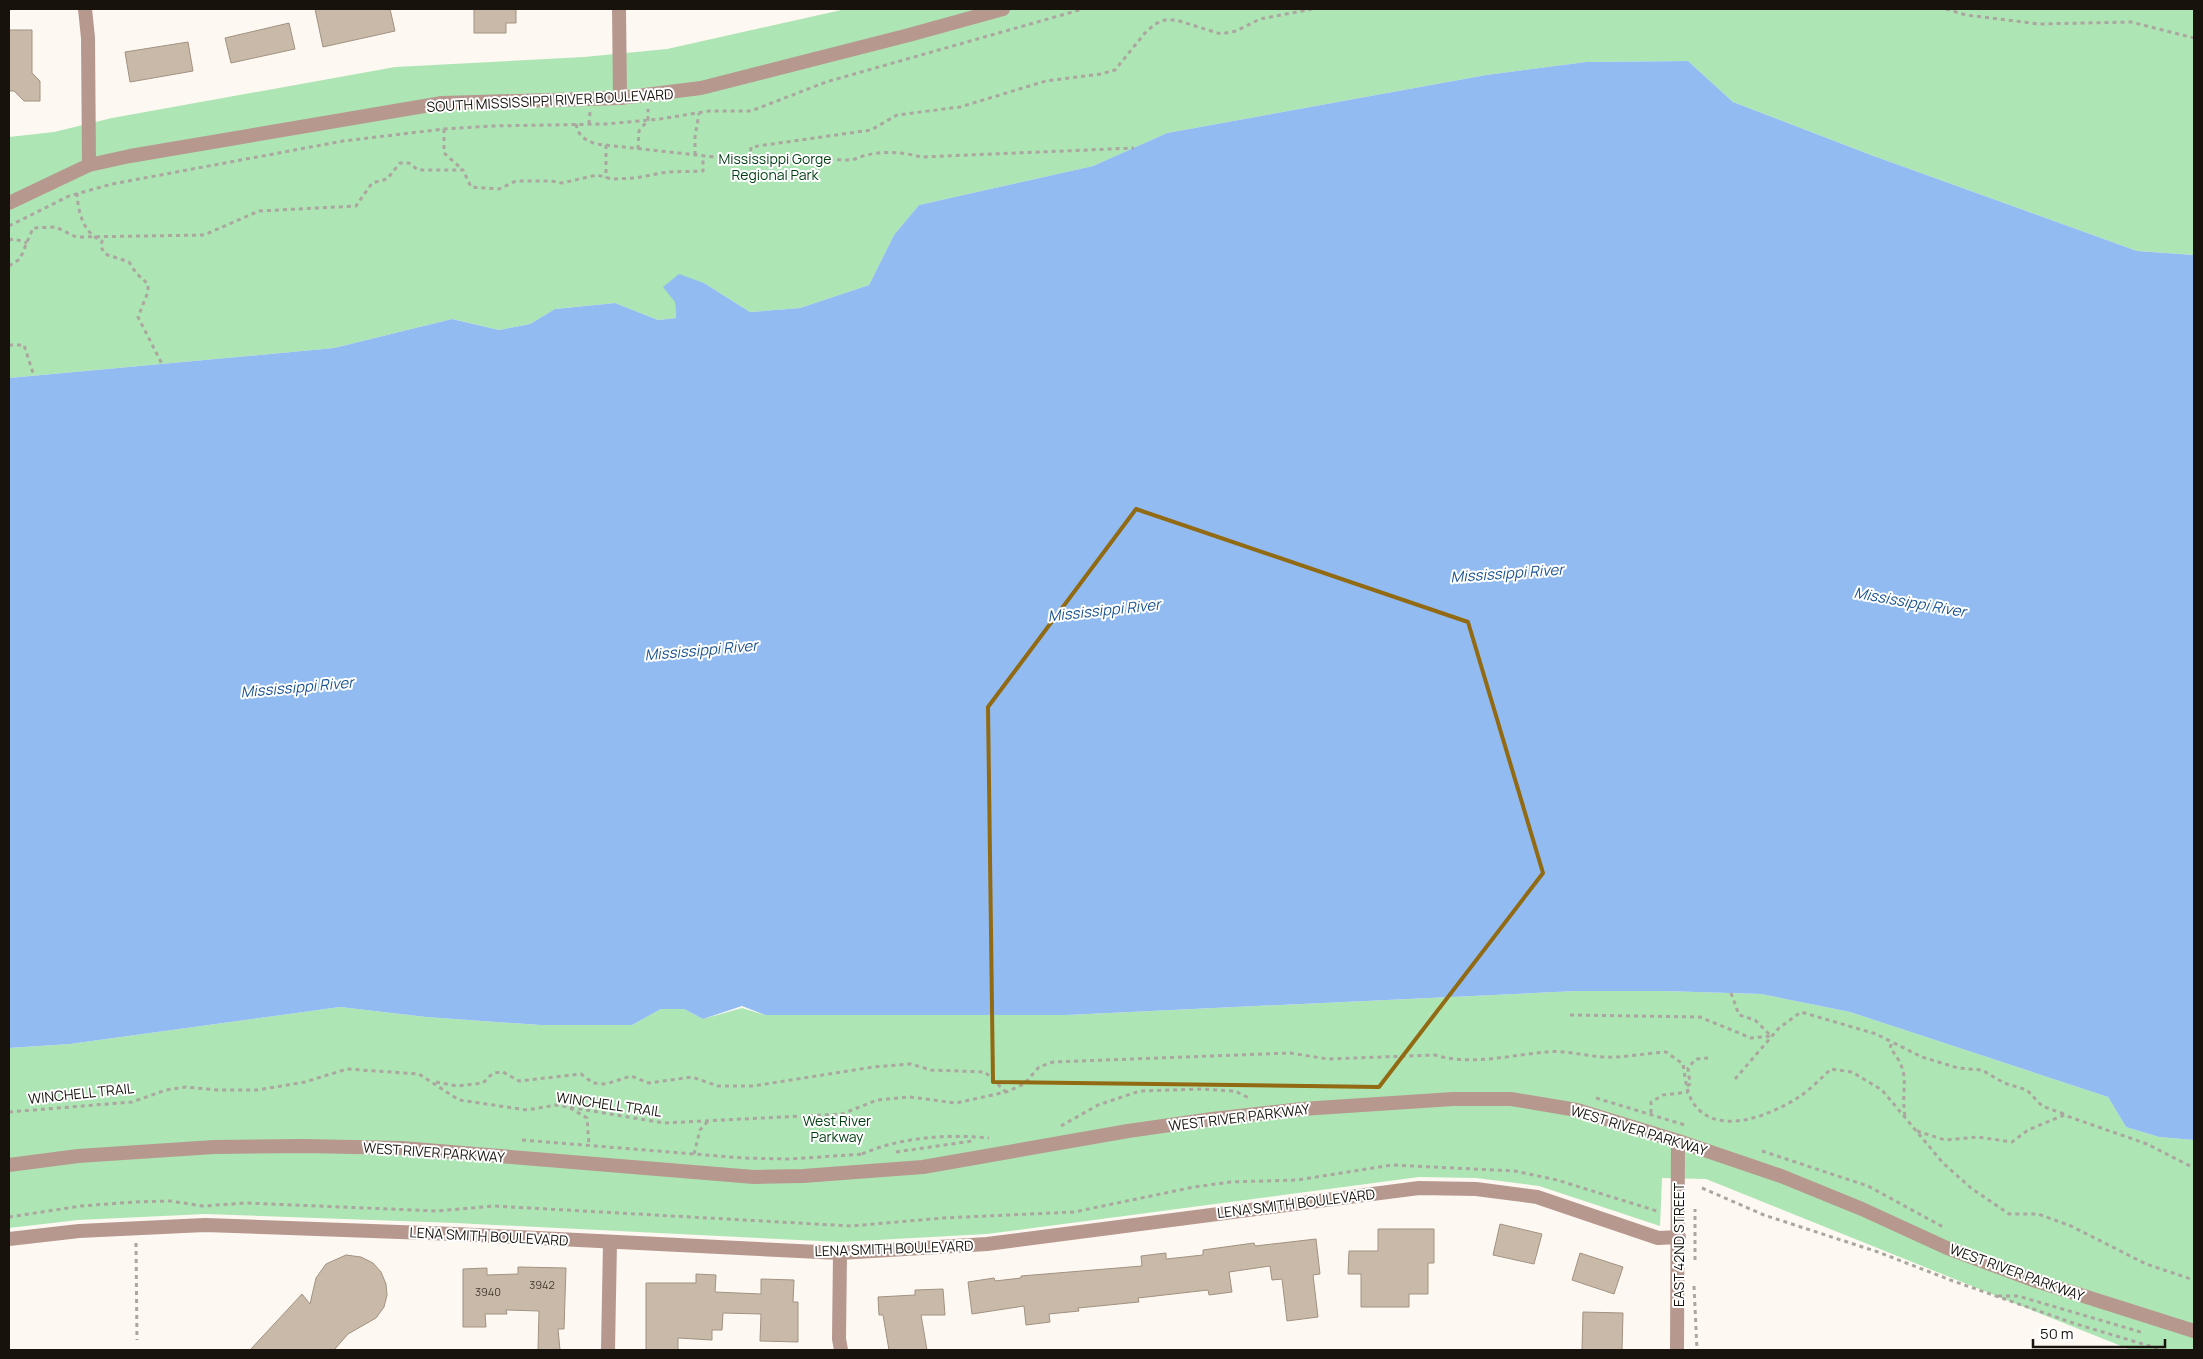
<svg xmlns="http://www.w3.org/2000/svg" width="2203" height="1359" viewBox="0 0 2203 1359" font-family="Manrope,sans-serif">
  <rect width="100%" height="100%" fill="#fdf8f1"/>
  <path fill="#aee5b4" d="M846 9H2194V255L2137 251 1871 155 1733 102 1688 61 1586 62 1486 75 1167 133 1093 166 919 205 894 235 869 285 800 308 750 312 704 283 675 302 676 318 658 320 615 303 555 309 530 324 499 330 452 319 334 348 9 378V137L54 132 112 118 395 67 584 57 667 49Z
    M1577 991H1663L1761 994 1850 1012 2108 1097 2126 1127 2159 1137 2194 1140V1350H2131L1706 1179 1662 1178 1660 1226 1539 1186 1476 1178 1419 1177 987 1234 840 1242 456 1223 205 1214 78 1220 9 1228V1048L70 1044 340 1007 426 1017 540 1025H632L661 1009H684L703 1019 742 1008 765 1015H1067Z"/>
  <path fill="#92bcf1" d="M1688 61 1733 102 1871 155 2137 251 2194 255V1140L2159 1137 2126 1127 2108 1097 1850 1012 1761 994 1663 991H1577L1067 1015H765L742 1006 703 1019 684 1009H661L632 1025H540L426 1017 340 1007 70 1044 9 1048V378L334 348 452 319 499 330 530 324 555 309 615 303 658 320 676 318 675 302 663 287 679 274 704 283 750 312 800 308 869 285 894 235 919 205 1093 166 1167 133 1486 75 1586 62Z"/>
  <path fill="#c9b9a8" stroke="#a19282" d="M315 9H390L395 31 323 47Z
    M474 9H516V23H506V33H474Z
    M289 23 295 49 231 63 225 38Z
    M9 30H32V73L40 81V101H24L14 91H9Z
    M188 42 193 71 130 82 125 52Z
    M1500 1224 1542 1234 1534 1264 1493 1255Z
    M1378 1229H1434V1263H1428V1294H1409V1307H1361V1274H1348L1349 1251H1378Z
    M1316 1239 1320 1274 1313 1275 1318 1317 1287 1321 1282 1279 1272 1280 1270 1266 1229 1272 1232 1292 1209 1295 1208 1290 1138 1298 1139 1302 1078 1308 1079 1311 1049 1314 1050 1322 1026 1325 1024 1306 972 1314 968 1282 994 1278 995 1281 1021 1278V1276L1142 1266 1141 1256 1166 1253V1259L1203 1255V1250L1254 1243 1255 1246Z
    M1580 1253 1623 1267 1614 1294 1572 1280Z
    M346 1255 361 1257 373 1263 381 1272 386 1284 387 1295 384 1307 376 1318 348 1334 334 1350H250L302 1294 310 1304 316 1278 326 1264Z
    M518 1267 566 1268 564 1329H558L560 1350H538L539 1311 506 1310 507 1314H485L486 1327H463V1269L487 1268V1275L518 1274Z
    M696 1274 716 1275 715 1292 761 1294V1279L794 1280 793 1302H798V1342L760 1341 761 1314 723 1313 722 1330H712V1340L678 1338V1350H646V1283H696Z
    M943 1289 945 1315H921L927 1350H889L883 1315H879L878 1297 915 1295V1290Z
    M1583 1312 1623 1313 1622 1350H1582Z"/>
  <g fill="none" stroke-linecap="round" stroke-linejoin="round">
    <path stroke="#aba69f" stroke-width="3" stroke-dasharray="4 4" stroke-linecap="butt" d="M1946 9 1966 15 2039 24 2131 22 2194 38
      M576 124C578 136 585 140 596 144L724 158 853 160C873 150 900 151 921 157L1134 148
      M589 124 590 112
      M444 129V153L463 170
      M606 145V178
      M638 149 639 131 648 120V109
      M695 155V137L699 113
      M750 159 751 147 871 130 897 115 960 107 1046 81 1101 74 1115 70 1145 33 1155 24 1165 20H1176L1221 34 1236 31 1260 19 1312 9
      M77 193C78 212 83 233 102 241L101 247 105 254 129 262 136 273 148 284V292L138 317 162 364
      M9 226 69 196 112 184 343 141 444 129 491 126 606 124 660 119 709 111H751L826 82 1083 9
      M9 240 15 239 27 243
      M9 266 20 259 33 228 56 227 76 237 204 235 259 211 356 206 372 183 387 179 400 163H409L418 170H463L471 187 499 189 516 181H551L562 183 597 175 612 179 635 178 667 172 703 171V156
      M9 345H24L34 376
      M1731 993 1739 1015 1755 1020 1771 1036
      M1570 1015 1700 1017 1751 1038 1772 1036
      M1735 1079 1779 1028 1801 1012 1876 1034 1892 1042
      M436 1082 457 1086 483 1083 493 1073 503 1072 519 1081 581 1074 593 1083 606 1084 631 1076 649 1083 692 1077 718 1086H753L873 1067 911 1064 931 1070 985 1072 1006 1092
      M1687 1086 1690 1084 1688 1068 1696 1059 1708 1058
      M1596 1098 1685 1125
      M570 1108 587 1118 589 1145
      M9 1112 132 1102 166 1090 186 1087 218 1090H257L305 1082 347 1069 419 1074 459 1100 527 1110 556 1105 664 1123 842 1114 877 1100 910 1097 956 1103 1006 1092 1024 1084 1039 1067 1053 1062 1290 1053 1328 1059 1435 1055C1470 1066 1511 1055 1546 1052 1566 1050 1585 1056 1604 1057 1624 1058 1646 1053 1666 1052L1683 1064C1685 1076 1686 1090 1692 1101 1715 1139 1771 1115 1799 1097 1810 1090 1821 1078 1831 1069L1852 1072 1882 1090 1943 1163 1971 1188 2009 1214H2038L2071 1226 2146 1264 2194 1280
      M1651 1113V1102L1663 1095 1688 1092
      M1905 1116C1900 1086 1913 1075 1890 1048L1892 1042 1922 1057 1958 1068 1982 1070 2004 1083 2027 1090 2042 1106 2064 1114
      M1061 1126 1098 1105 1140 1091 1203 1089 1235 1091 1249 1098
      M1917 1131 1945 1140 1978 1137 2012 1142 2028 1130 2064 1115 2147 1144 2194 1168
      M522 1140 743 1158 791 1159 863 1154
      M1762 1151 1868 1186 1945 1228
      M896 1152 972 1141
      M694 1154 700 1130 709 1120
      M862 1154C901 1137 947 1134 989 1138
      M1702 1188 1764 1215 1878 1252 1953 1281 2076 1324 2163 1350
      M9 1217 81 1206 134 1202 170 1201 203 1206 245 1203 437 1211 494 1206 851 1226 943 1218 1074 1212 1194 1187 1230 1182 1297 1180 1392 1165 1515 1171 1557 1180 1657 1211
      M136 1243 137 1340
      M1695 1260V1209
      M1694 1286 1697 1350
      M1998 1296H2018L2144 1333"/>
    <path stroke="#b7988f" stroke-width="14" d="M85 9 88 38 89 165
      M619 9 620 98
      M9 1165 78 1156 214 1147 304 1146 402 1148 754 1177 803 1176 923 1167 1128 1131 1212 1119 1302 1109 1453 1099H1511L1577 1110 1678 1141 1781 1176 1862 1209 1947 1248 2033 1280 2194 1331
      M9 1239 79 1231 205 1225 455 1234 840 1253 987 1244 1419 1188 1476 1189 1537 1197 1658 1238 1679 1237
      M840 1253 839 1339 841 1350
      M608 1350 610 1242
      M1677 1350 1678 1141"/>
    <path stroke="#b7988f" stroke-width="14" d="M9 203 89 165 130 156 442 103 620 98 701 88 909 35 1003 9"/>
  </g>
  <path fill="none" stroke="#926a13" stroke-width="4" stroke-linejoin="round" d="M1136 509 1468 622 1543 873 1379 1087 993 1082 988 707Z"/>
  <g text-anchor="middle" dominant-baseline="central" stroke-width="4" stroke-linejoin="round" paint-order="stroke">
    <g font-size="11" fill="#443c33">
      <text x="542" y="1284">3942</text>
      <text x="488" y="1291">3940</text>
    </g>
    <g font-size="14" fill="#17130c" stroke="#fff">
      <text transform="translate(550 100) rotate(-3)">SOUTH MISSISSIPPI RIVER BOULEVARD</text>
      <text transform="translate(81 1093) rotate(-6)">WINCHELL TRAIL</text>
      <text transform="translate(609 1104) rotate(8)">WINCHELL TRAIL</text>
      <text transform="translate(1239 1117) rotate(-7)">WEST RIVER PARKWAY</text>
      <text transform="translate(1639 1130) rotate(17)">WEST RIVER PARKWAY</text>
      <text transform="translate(434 1152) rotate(4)">WEST RIVER PARKWAY</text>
      <text transform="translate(1296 1203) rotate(-7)">LENA SMITH BOULEVARD</text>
      <text transform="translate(489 1236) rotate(3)">LENA SMITH BOULEVARD</text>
      <text transform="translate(1678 1245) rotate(-90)">EAST 42ND STREET</text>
      <text transform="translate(894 1248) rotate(-2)">LENA SMITH BOULEVARD</text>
      <text transform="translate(2017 1272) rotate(20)">WEST RIVER PARKWAY</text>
    </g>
    <g font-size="14" fill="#003f12" stroke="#fff">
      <text x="775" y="158">Mississippi Gorge<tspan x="775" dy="16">Regional Park</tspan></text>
      <text x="837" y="1120">West River<tspan x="837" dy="16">Parkway</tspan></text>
    </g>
    <g font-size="15" font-style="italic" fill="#1a5391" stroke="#fff">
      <text transform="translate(1507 573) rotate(-4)">Mississippi River</text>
      <text transform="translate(1910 602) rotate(10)">Mississippi River</text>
      <text transform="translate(1104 610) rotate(-6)">Mississippi River</text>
      <text transform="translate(701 650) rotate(-5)">Mississippi River</text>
      <text transform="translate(297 687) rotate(-5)">Mississippi River</text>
    </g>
  </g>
  <rect width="2203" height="1359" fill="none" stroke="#17130c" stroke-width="20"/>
  <path d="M2033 1339v8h132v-8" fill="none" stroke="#17130c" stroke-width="2.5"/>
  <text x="2040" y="1339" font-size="15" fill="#17130c" stroke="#ffffff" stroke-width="4" paint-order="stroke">50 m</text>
</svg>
